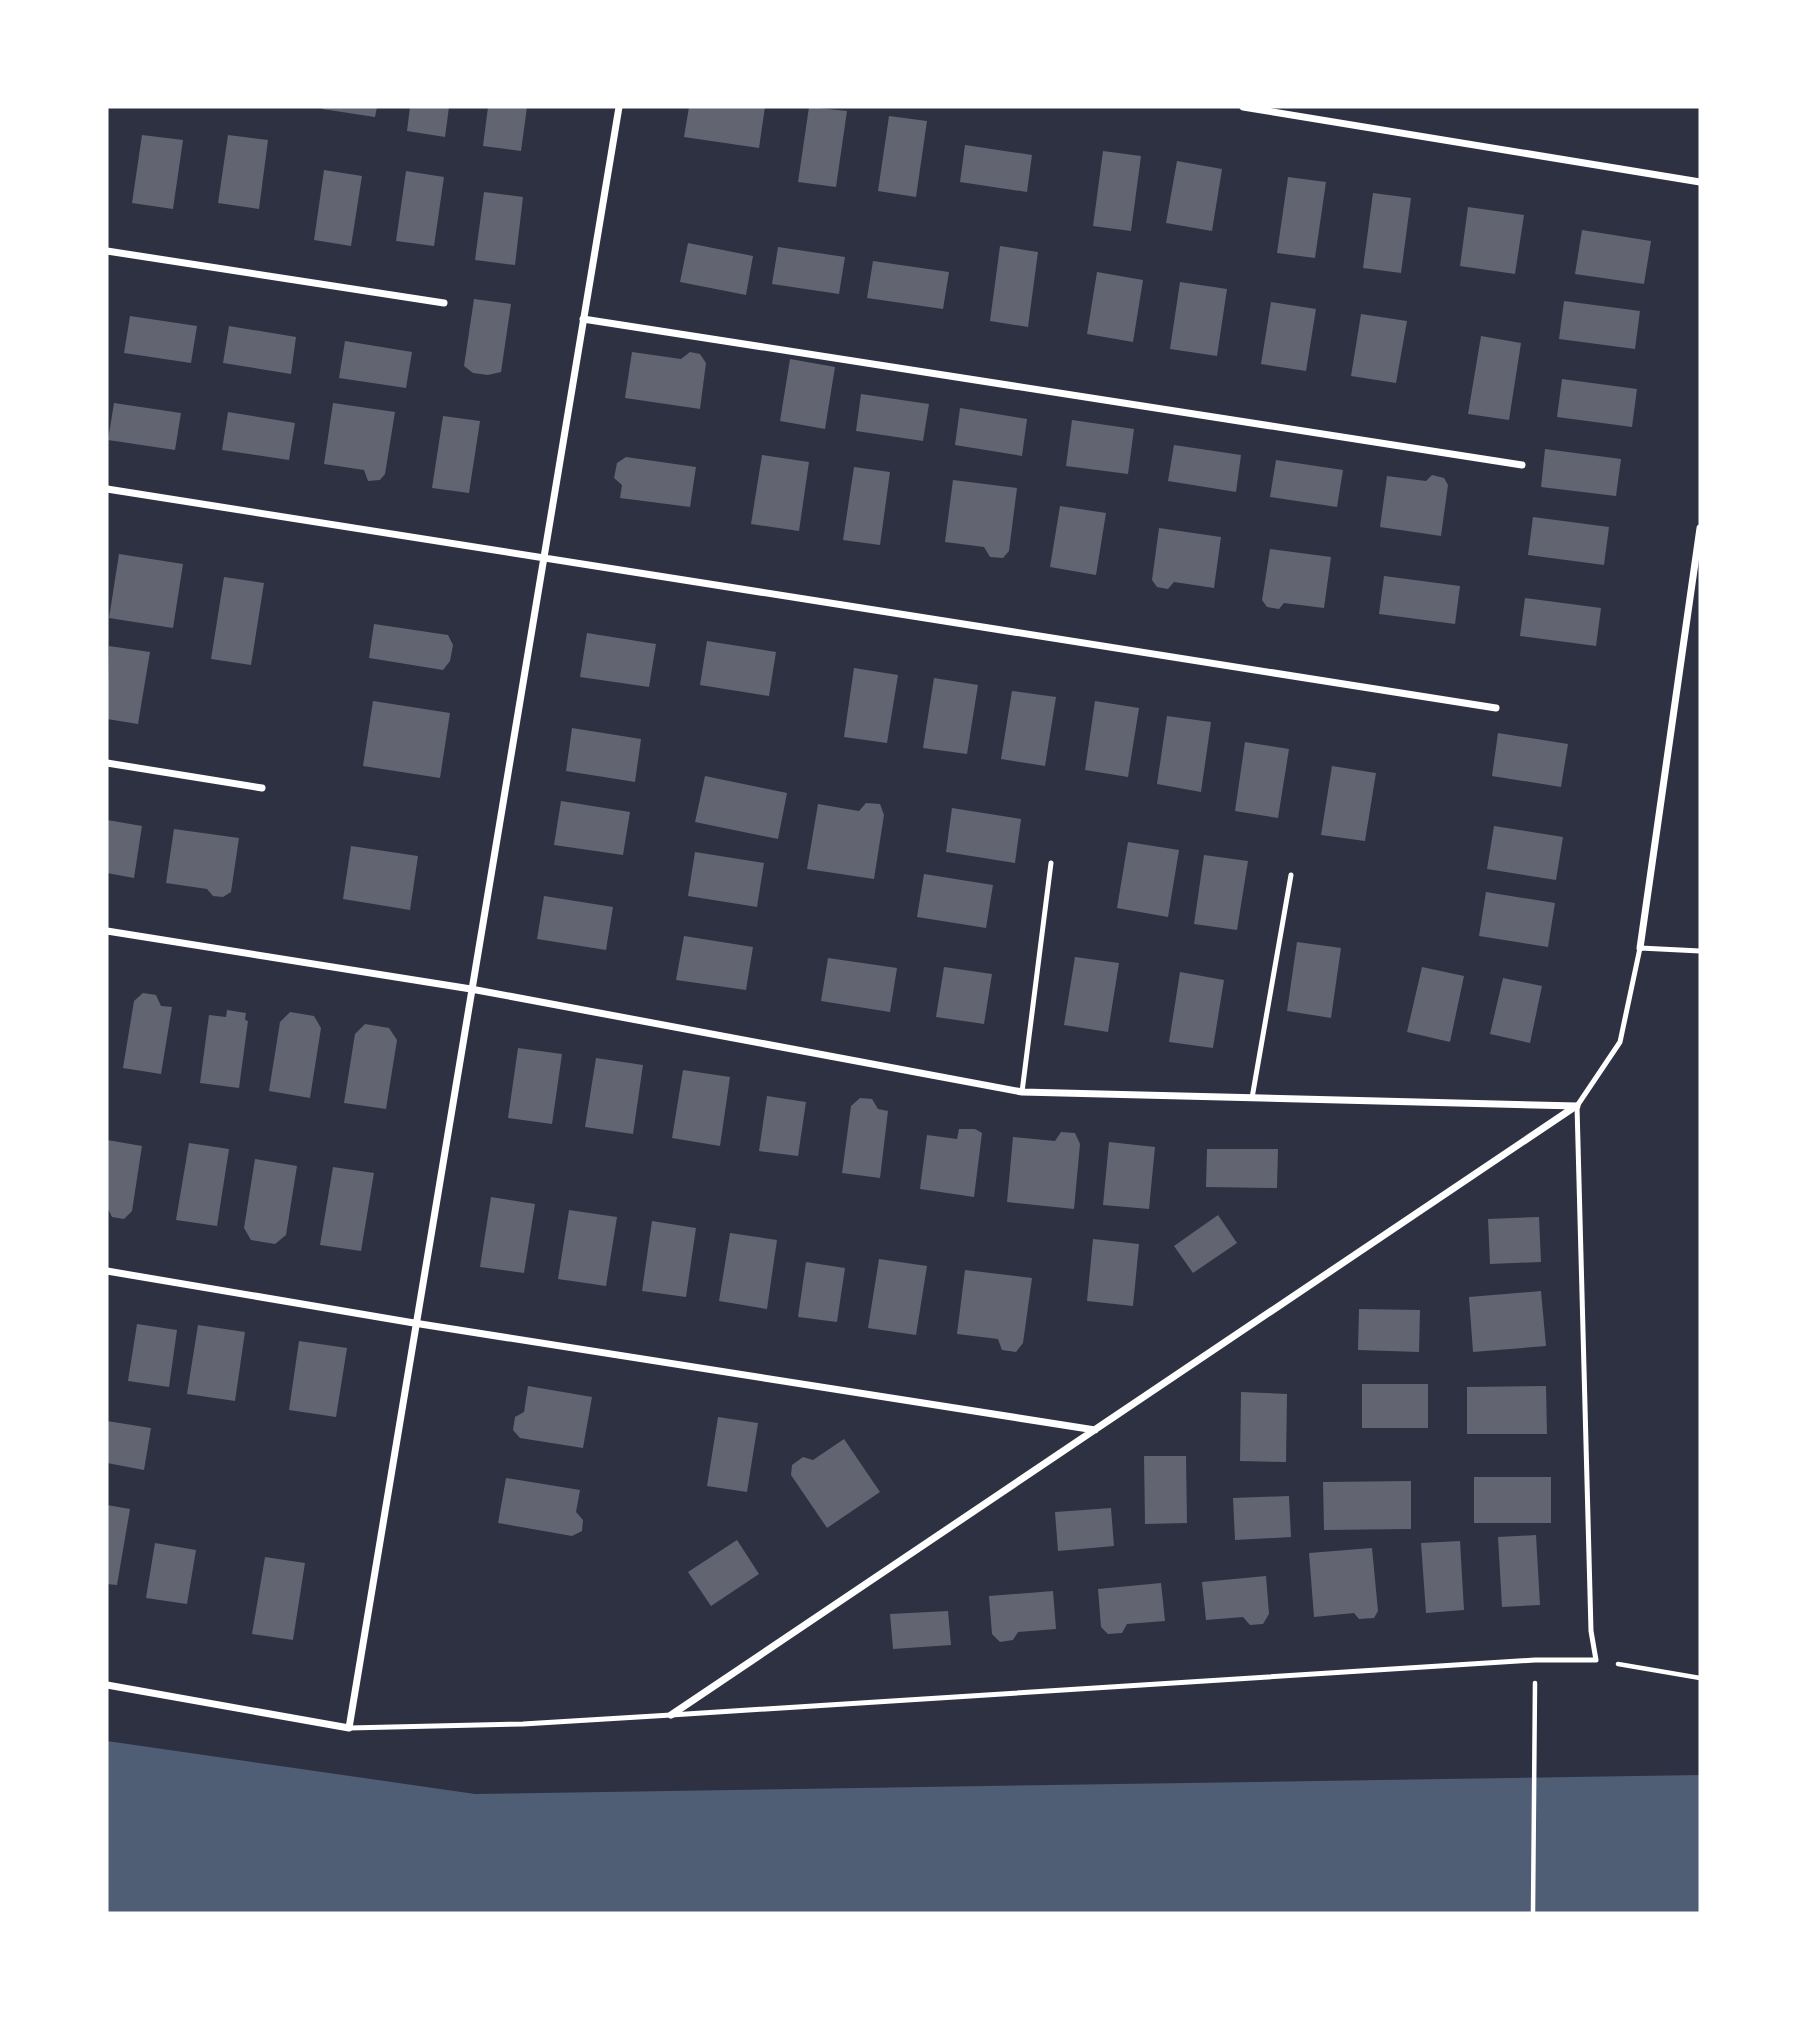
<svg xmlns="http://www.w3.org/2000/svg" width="1807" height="2020" viewBox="0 0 1807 2020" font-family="Manrope,sans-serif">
  <rect width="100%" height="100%" fill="#2d3142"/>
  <path fill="#4f5d75" d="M107 1741 475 1794 1700 1775V1913H107Z"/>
  <path fill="#626471" d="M322 107H377L375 117 322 109Z
    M410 107H449L445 137 407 131Z
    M488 107H527L521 151 483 146Z
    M689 107H765L759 148 684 137Z
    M809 107 847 111 836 187 798 182Z
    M889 116 927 121 916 197 878 191Z
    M142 135 183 140 173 209 132 203Z
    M228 135 268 140 259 209 218 203Z
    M965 145 1032 155 1027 192 960 182Z
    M1103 151 1141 156 1131 231 1093 226Z
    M1177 161 1222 169 1212 231 1166 223Z
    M324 170 362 176 351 246 314 240Z
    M406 171 444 177 434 246 396 241Z
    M1288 177 1326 182 1315 258 1277 253Z
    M484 192 523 197 515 265 475 260Z
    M1373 193 1411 198 1401 273 1363 268Z
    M1468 207 1524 215 1515 274 1460 266Z
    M1582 230 1651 241 1644 284 1575 274Z
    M688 243 753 256 746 295 680 282Z
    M1000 246 1038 252 1028 327 990 321Z
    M778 247 845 257 839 294 772 284Z
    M873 261 949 272 943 309 867 298Z
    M1097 272 1143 280 1133 342 1087 334Z
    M1180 282 1227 289 1217 356 1170 349Z
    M474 299 511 304 501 372 488 375 473 373 464 366Z
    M1564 301 1640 311 1635 349 1559 339Z
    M1271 302 1316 309 1306 371 1261 364Z
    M1361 314 1407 321 1396 383 1351 376Z
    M130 316 197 326 191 363 124 353Z
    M229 326 296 337 291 374 223 363Z
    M1481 336 1521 343 1509 420 1468 414Z
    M345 341 412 352 406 388 339 378Z
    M632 352 681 359 690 352 700 354 706 363 700 409 625 398Z
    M790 359 835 367 825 429 780 421Z
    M1562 379 1637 389 1632 427 1557 417Z
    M861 394 929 404 923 441 856 431Z
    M114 403 181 413 175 450 108 440Z
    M333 403 395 412 385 474 380 480 368 481 364 470 324 464Z
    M960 408 1027 419 1022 456 955 445Z
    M228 412 295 423 289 460 222 450Z
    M443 416 480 421 469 493 432 488Z
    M1072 420 1134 429 1128 474 1066 466Z
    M1174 445 1241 455 1236 492 1168 481Z
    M1545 449 1621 459 1616 496 1541 487Z
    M762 455 809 462 799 531 751 524Z
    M626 457 696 467 690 507 620 498 622 485 614 478 617 463Z
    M1276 460 1343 470 1337 507 1270 497Z
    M854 467 890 472 880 545 843 540Z
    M1432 475 1444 478 1448 485 1441 536 1380 527 1387 476 1426 481Z
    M953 480 1017 488 1009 551 1003 558 990 557 984 547 945 542Z
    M1060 506 1106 513 1096 575 1050 567Z
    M1533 517 1609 527 1604 565 1528 555Z
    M1159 528 1221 537 1214 588 1174 582 1168 589 1157 587 1152 580Z
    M1270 549 1331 557 1324 608 1284 603 1279 609 1267 607 1262 600Z
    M119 554 183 564 173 628 109 618Z
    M1384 576 1460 586 1455 624 1379 614Z
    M224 577 264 583 251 665 211 659Z
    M1525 598 1601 608 1596 646 1520 636Z
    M374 624 448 635 453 645 450 661 443 670 369 658Z
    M587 633 656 644 649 687 580 677Z
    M707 641 776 652 769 696 700 685Z
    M109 646 150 652 138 724 107 719Z
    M854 668 898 675 887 743 844 737Z
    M934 678 978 685 967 754 923 748Z
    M1012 691 1056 697 1045 766 1001 759Z
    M373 701 450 713 440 778 363 766Z
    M1095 701 1139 708 1128 777 1085 770Z
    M1167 716 1211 722 1201 792 1157 784Z
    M572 728 641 739 635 782 566 771Z
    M1498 733 1568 744 1561 787 1492 776Z
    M1245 742 1289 749 1278 818 1235 811Z
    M1332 766 1376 773 1365 841 1321 835Z
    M705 776 787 793 778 839 695 822Z
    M561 801 630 812 623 855 554 845Z
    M866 803 880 804 884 815 874 879 807 869 818 804 859 811Z
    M952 808 1021 819 1015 863 946 852Z
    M107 820 142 826 134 878 107 873Z
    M1494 826 1563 837 1556 880 1487 869Z
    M174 829 239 838 231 892 223 897 213 896 207 889 166 883Z
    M1128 842 1179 850 1168 917 1117 908Z
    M351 846 418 856 410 910 343 899Z
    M695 852 764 863 757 907 688 896Z
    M1204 855 1248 861 1237 930 1194 924Z
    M924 874 993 885 986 928 917 917Z
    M1486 892 1555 903 1548 947 1479 936Z
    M544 896 613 907 606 950 537 939Z
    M684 936 753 947 746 990 676 980Z
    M1297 942 1341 948 1331 1018 1287 1011Z
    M1075 957 1119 963 1108 1032 1064 1025Z
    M828 958 897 968 890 1012 821 1001Z
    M944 967 992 974 984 1024 936 1017Z
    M1422 967 1464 976 1450 1042 1407 1032Z
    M1180 972 1224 980 1213 1048 1169 1042Z
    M1503 978 1542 986 1530 1043 1490 1034Z
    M143 993 156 995 161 1006 172 1007 161 1074 123 1068 134 1001Z
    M227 1010 246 1013 245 1020 248 1021 239 1088 200 1083 209 1015 226 1017Z
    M290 1012 314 1016 321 1028 310 1098 269 1091 280 1022Z
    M365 1024 389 1028 397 1040 386 1109 344 1103 355 1034Z
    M518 1048 562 1054 552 1124 508 1118Z
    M596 1058 643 1065 633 1134 585 1127Z
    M683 1070 730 1077 720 1146 672 1138Z
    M767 1096 806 1102 798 1156 759 1151Z
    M860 1098 872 1099 878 1109 888 1111 880 1178 842 1173 851 1106Z
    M959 1129H975L982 1133 974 1197 920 1189 927 1135 957 1139Z
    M1061 1132 1075 1133 1080 1144 1074 1209 1007 1202 1013 1137 1055 1141Z
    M107 1140 142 1146 132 1211 124 1219 112 1217 107 1207Z
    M1109 1142 1155 1147 1149 1209 1103 1205Z
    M189 1143 229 1149 217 1226 176 1220Z
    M1207 1149H1278L1277 1188 1206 1187Z
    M255 1159 297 1166 286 1235 275 1244 251 1240 244 1228Z
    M333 1167 374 1173 361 1251 320 1245Z
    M491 1197 535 1204 524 1273 480 1267Z
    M569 1210 617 1217 606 1286 558 1279Z
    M1218 1215 1237 1243 1193 1273 1174 1246Z
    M1539 1217 1541 1262 1490 1264 1488 1219Z
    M652 1221 696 1228 686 1297 642 1291Z
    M730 1233 777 1240 767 1309 719 1301Z
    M1093 1239 1139 1244 1133 1306 1087 1301Z
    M879 1259 927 1266 916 1335 868 1328Z
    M806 1262 845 1268 837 1322 798 1317Z
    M965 1270 1032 1278 1023 1343 1016 1352 1002 1350 998 1339 957 1334Z
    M1541 1291 1546 1346 1473 1352 1469 1297Z
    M1359 1309 1420 1310 1419 1352 1358 1350Z
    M137 1324 177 1330 169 1387 128 1381Z
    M198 1325 245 1332 235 1401 187 1394Z
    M299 1341 347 1348 336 1417 289 1410Z
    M1362 1384H1428V1428H1362Z
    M528 1386 592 1397 583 1448 520 1438 513 1430 515 1417 524 1412Z
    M1546 1386 1547 1434H1467V1387Z
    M1241 1392 1287 1394 1286 1462 1240 1461Z
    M718 1417 758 1423 747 1492 707 1486Z
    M107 1421 151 1428 144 1470 107 1463Z
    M844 1439 880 1492 827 1528 791 1475 792 1465 803 1457 813 1460Z
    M1144 1456H1186L1187 1523 1145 1524Z
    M1474 1477H1551V1523H1474Z
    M506 1478 580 1490 576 1512 583 1520 582 1531 572 1536 498 1523Z
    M1411 1481V1529L1324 1530 1323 1482Z
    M1289 1496 1291 1537 1235 1540 1233 1498Z
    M107 1505 130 1509 117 1585 107 1584Z
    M1111 1508 1114 1546 1058 1551 1055 1512Z
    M1536 1535 1540 1605 1502 1607 1498 1537Z
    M737 1540 759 1574 711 1606 688 1572Z
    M1460 1541 1464 1610 1426 1613 1421 1543Z
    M155 1543 196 1550 187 1604 146 1598Z
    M1372 1548 1378 1611 1374 1618 1359 1619 1354 1613 1314 1617 1309 1553Z
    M265 1557 305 1563 293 1640 252 1634Z
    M1266 1576 1269 1614 1263 1624 1250 1625 1243 1617 1206 1620 1202 1582Z
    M1161 1583 1165 1621 1127 1624 1122 1633 1108 1634 1101 1627 1098 1589Z
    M1053 1591 1056 1629 1018 1632 1013 1640 1000 1642 992 1634 989 1596Z
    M948 1611 951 1645 893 1649 890 1614Z"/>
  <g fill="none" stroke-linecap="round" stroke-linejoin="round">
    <path stroke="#fff" stroke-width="4.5" d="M1618 1664 1700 1678
      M1533 1913 1535 1683"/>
    <path stroke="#fff" stroke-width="5" d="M1022 1092 1051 863
      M1252 1098 1291 875
      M349 1728 523 1724 671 1715 1535 1660H1596L1591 1631 1577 1106 1620 1042 1640 948 1700 951"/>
    <path stroke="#fff" stroke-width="7" d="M1243 107 1700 182
      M107 251 444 303
      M583 319 1522 465
      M107 489 1496 708
      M107 763 262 788
      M107 931 471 989 1022 1092 1577 1106
      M1640 948 1700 528
      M107 1271 414 1323 1095 1430
      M107 1685 349 1728 619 107
      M671 1715 1576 1106"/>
  </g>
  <rect width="1807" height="2020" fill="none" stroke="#ffffff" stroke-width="217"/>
</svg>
